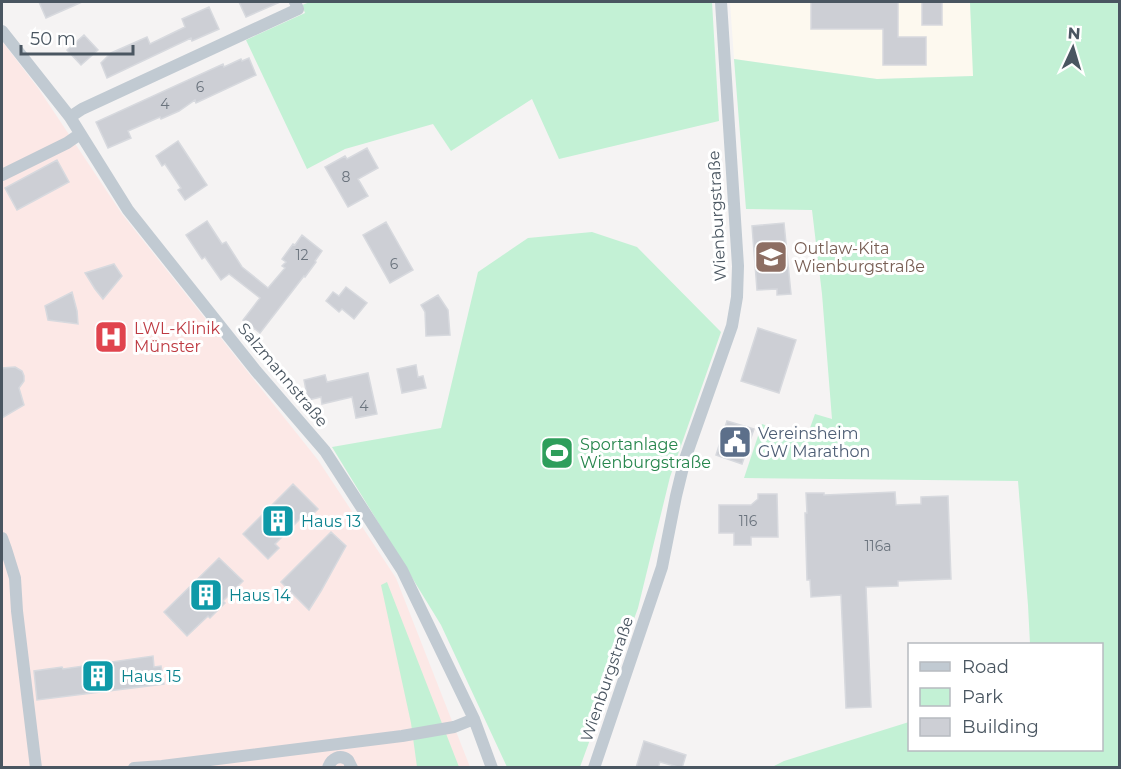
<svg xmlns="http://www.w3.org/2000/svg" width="1121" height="769" viewBox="0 0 1121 769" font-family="Montserrat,sans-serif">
  <rect width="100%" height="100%" fill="#f5f3f3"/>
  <path fill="#fdf9ef" d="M730 2H970L974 76 877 79 734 59Z"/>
  <path fill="#fce8e6" d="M2 41 38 88 122 214 318 460 396 578 470 767H2Z"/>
  <path fill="#c3f1d5" d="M310 2H712L719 121 559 159 532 99 451 151 433 124 345 149 307 169 246 40 305 13 302 5Z
    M970 2H1119V767H772L784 761 909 722 910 750H1102V644H1030L1028 605 1018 481 744 478 762 424 806 439 815 414 832 419 822 294 812 210 746 209 734 59 877 79 973 76Z
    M592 232 637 247 721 332 670 477 638 608 580 767H507L441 625 332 447 441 428 478 272 528 238Z
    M387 582 459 767H417L411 723 381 585Z"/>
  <path fill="#cdcfd5" stroke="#d7d9de" stroke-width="1.5" d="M39 2H82L46 18Z
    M239 2H280L246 17Z
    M811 2H898V37H926V65H883V29H811Z
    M922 2H942V25H922Z
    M209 7 219 29 192 41 191 38 107 78 101 63 111 53 147 37 150 44 185 27 182 19Z
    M84 35 98 50 81 65 67 50Z
    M249 58 256 75 196 103 195 100 179 111 161 119 160 117 128 131 131 138 108 148 96 122 223 64 224 67 241 59 242 61Z
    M178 141 207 185 185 200 178 190 181 188 165 164 162 166 156 156Z
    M367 148 378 168 358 179 368 196 348 207 325 167 345 156 347 159Z
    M57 160 69 182 17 210 5 188Z
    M207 221 222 244 226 242 242 267 268 288 285 268 282 266 286 262 282 259 293 244 295 245 302 235 322 251 315 261 316 262 305 277 304 276 260 333 243 320 260 298 229 274 221 280 205 257 202 259 186 235Z
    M386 222 413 270 390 283 363 235Z
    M784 223 791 294 777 295V289L757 290 752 226Z
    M114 264 122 276 103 299 95 289 85 273Z
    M346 287 367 303 354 319 342 309 339 312 326 301 333 292 339 296Z
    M72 292 77 311 78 324 48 320 45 306Z
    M438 295 448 310 450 335 426 336 425 312 421 305Z
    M758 328 796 340 779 393 741 381Z
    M416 365 418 377 423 376 426 388 402 393 397 369Z
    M15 367 22 371 24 376V381L19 388 24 405 2 418V368Z
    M368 373 377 414 356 418 352 397 322 404 321 397 308 400 304 380 325 375 327 382Z
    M727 421 754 429 742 464 716 455Z
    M293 484 318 509 307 520 303 516 275 544 279 548 268 559 243 534Z
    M895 492 896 505 921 504V497L948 496 951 579 898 581V586L866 587 871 707 846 708 841 595 811 597 810 580H807L805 513H807L806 493H824V495Z
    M758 494H777L778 537H751V545H734V533H719V505H751L758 499Z
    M331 532 346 546 321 591 309 610 281 582Z
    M219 558 243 581 223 601 225 603 210 618 208 616 187 636 164 612Z
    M153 656 154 667 161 666 164 684 37 700 34 671 62 667 63 669Z
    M644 741 686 755 682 768 660 762 658 768H636Z"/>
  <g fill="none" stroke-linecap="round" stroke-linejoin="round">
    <path stroke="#c1cad2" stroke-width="12" d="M2 31 70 117 128 210 256 371 325 451 402 570 474 719 492 768
      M70 117 82 109 298 9 295 2
      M2 175 67 143 80 134
      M2 538 6 549 15 578 17 611 36 768
      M134 768 162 766 402 736 454 727 474 719
      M328 768C331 758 340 754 348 760L352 768
      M594 768 662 567 676 496 685 459 732 326 737 297 738 266 721 2"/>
  </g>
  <defs>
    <symbol id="school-square" viewBox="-11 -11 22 22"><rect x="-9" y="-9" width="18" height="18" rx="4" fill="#8d6e63" stroke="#fff"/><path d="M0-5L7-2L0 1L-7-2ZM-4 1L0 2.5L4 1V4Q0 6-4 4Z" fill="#fff"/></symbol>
    <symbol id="hospital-square" viewBox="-11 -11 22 22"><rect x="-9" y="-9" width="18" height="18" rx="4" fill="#e0444e" stroke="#fff"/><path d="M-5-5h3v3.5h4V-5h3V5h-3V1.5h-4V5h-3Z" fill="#fff"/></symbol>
    <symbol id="civic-square" viewBox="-11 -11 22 22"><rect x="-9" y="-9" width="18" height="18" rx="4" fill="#5c6f8a" stroke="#fff"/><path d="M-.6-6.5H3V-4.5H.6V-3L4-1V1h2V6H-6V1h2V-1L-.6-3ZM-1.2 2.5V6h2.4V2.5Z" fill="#fff"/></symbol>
    <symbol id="stadium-square" viewBox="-11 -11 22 22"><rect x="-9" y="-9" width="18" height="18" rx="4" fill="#2e9e5b" stroke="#fff"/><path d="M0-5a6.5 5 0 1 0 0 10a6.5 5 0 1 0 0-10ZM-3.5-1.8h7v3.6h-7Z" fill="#fff"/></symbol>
    <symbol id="building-square" viewBox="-11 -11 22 22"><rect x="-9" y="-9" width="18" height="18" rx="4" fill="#0f9aa8" stroke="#fff"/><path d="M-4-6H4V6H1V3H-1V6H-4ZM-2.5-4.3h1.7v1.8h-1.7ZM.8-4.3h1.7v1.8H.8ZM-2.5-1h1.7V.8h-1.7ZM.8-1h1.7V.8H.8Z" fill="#fff"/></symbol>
  </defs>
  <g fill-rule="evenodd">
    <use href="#school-square" x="752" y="238" width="38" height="38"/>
    <use href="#hospital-square" x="92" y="318" width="38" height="38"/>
    <use href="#civic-square" x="716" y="423" width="38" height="38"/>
    <use href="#stadium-square" x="538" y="434" width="38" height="38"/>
    <use href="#building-square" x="259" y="502" width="38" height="38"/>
    <use href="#building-square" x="187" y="576" width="38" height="38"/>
    <use href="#building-square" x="79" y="657" width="38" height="38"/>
  </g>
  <g text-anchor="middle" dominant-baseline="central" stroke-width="6" stroke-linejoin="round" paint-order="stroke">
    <g font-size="14" fill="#6b747e">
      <text x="200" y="87">6</text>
      <text x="165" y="104">4</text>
      <text x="346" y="177">8</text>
      <text x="302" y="255">12</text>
      <text x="394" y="264">6</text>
      <text x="364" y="406">4</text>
      <text x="748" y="521">116</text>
      <text x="878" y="546">116a</text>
    </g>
    <g font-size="16" fill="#4a5661" stroke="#fff">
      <text transform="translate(717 216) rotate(-93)">Wienburgstraße</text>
      <text transform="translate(283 375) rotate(50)">Salzmannstraße</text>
      <text transform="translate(607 679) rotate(-71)">Wienburgstraße</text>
    </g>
    <g font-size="16" fill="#785e54" stroke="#fff" text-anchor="start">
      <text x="794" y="248">Outlaw-Kita<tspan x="794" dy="18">Wienburgstraße</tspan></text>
    </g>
    <g font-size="16" fill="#be3a42" stroke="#fff" text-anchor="start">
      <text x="134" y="328">LWL-Klinik<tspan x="134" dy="18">Münster</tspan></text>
    </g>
    <g font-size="16" fill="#4e5e75" stroke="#fff" text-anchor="start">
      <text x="758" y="433">Vereinsheim<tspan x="758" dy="18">GW Marathon</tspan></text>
    </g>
    <g font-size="16" fill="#27864d" stroke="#fff" text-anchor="start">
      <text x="580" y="444">Sportanlage<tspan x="580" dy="18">Wienburgstraße</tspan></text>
    </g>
    <g font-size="16" fill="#0d838f" stroke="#fff" text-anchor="start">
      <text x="301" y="521">Haus 13</text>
      <text x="229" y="595">Haus 14</text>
      <text x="121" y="676">Haus 15</text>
    </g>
  </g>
  <rect width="1121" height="769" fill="none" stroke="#4a5661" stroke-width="6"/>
  <rect x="908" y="643" width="195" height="108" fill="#ffffff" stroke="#b7bbc0" stroke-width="1.5"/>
  <rect x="920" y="662" width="30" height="9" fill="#c1cad2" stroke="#b7bbc0" stroke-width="1.5"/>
  <text x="962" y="673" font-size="18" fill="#4a5661">Road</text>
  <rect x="920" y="688" width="30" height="18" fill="#c3f1d5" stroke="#b7bbc0" stroke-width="1.5"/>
  <text x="962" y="703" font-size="18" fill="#4a5661">Park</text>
  <rect x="920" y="718" width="30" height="18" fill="#cdcfd5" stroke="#b7bbc0" stroke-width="1.5"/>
  <text x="962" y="733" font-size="18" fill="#4a5661">Building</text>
  <g transform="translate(1073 48) rotate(4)" stroke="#ffffff" stroke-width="4.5" paint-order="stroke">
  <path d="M0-4.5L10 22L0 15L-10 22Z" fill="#4a5661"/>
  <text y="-9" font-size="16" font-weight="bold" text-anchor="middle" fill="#4a5661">N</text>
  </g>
  <path d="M21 45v9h112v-9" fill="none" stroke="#4a5661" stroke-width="3"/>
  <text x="30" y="45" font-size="18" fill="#4a5661" stroke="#ffffff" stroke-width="4.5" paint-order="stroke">50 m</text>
</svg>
